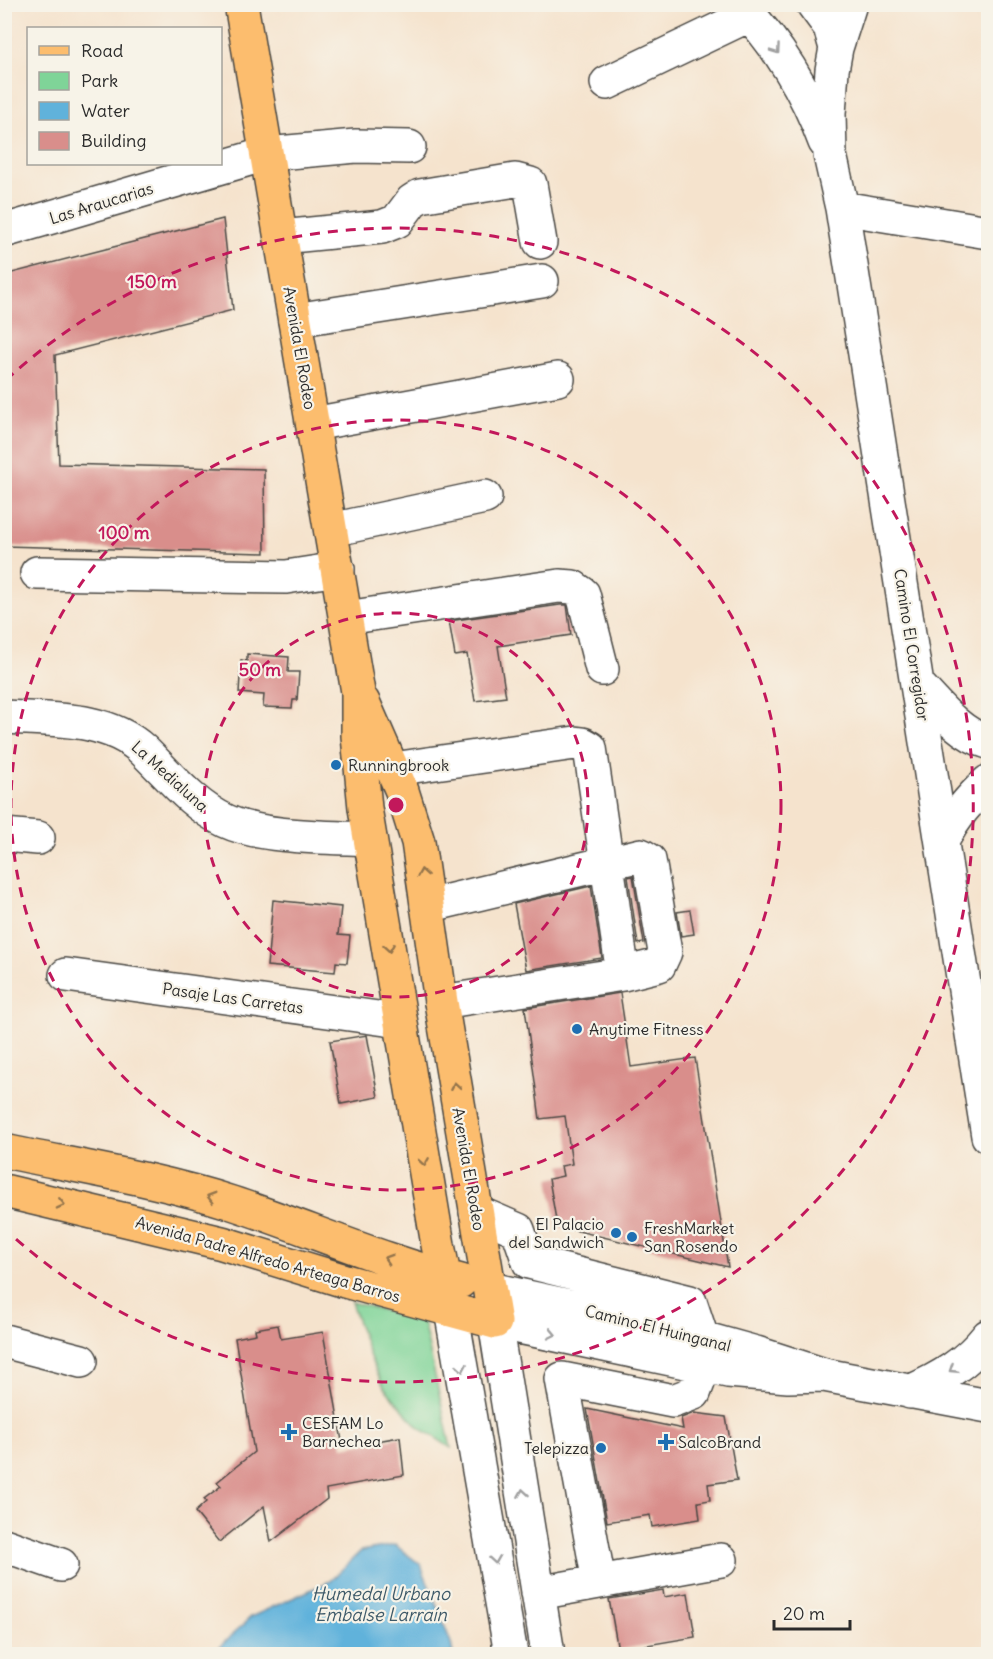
<svg xmlns="http://www.w3.org/2000/svg" width="993" height="1659" viewBox="0 0 993 1659" font-family="Delius,sans-serif">
  <rect width="100%" height="100%" fill="#f7f3e8"/>
  <filter id="ink" filterUnits="userSpaceOnUse"><feTurbulence type="fractalNoise" baseFrequency=".0167" numOctaves="2"/><feDisplacementMap in="SourceGraphic" scale="12" xChannelSelector="R" yChannelSelector="G"/><feConvolveMatrix kernelMatrix="1 2 1 2 8 2 1 2 1" color-interpolation-filters="sRGB"/></filter>
  <filter id="wash" filterUnits="userSpaceOnUse"><feTurbulence type="fractalNoise" baseFrequency=".008" numOctaves="4" result="noise"/><feDisplacementMap in="SourceGraphic" scale="24" xChannelSelector="R" yChannelSelector="G"/><feGaussianBlur stdDeviation="1.35" result="paint"/><feColorMatrix in="noise" values="0 0 0 0 0 0 0 0 0 0 0 0 0 0 0 0 0 1.4 0 .05"/><feComposite in="paint" operator="in"/></filter>
  <g filter="url(#wash)">
    <rect width="100%" height="100%" fill="#f5e3cd"/>
    <path fill="#7fd498" stroke="#558062" stroke-width="1.5" d="M351 1302 423 1321 451 1448 417 1426 384 1387 370 1357Z"/>
    <path fill="#60b2db" stroke="#466e83" stroke-width="1.5" d="M395 1545 421 1565 451 1643 453 1654H212L251 1617 330 1581 361 1551Z"/>
    <g id="blocks">
      <path fill="#d98e8b" d="M223 219 233 310 55 355 59 464 264 469 265 553 4 546V275Z
        M560 605H567L571 635 498 646 506 697 475 701 467 654 455 656 449 621Z
        M247 654 289 657 288 672H299L297 700H293L292 708 263 707 264 695 239 693 241 660 247 661Z
        M633 876 644 943 638 944 628 877Z
        M591 886 602 958 526 970 514 904Z
        M273 900 341 907 338 935 350 936 347 963 336 962 335 972 267 966Z
        M690 910 694 934 681 936 677 912Z
        M620 993 631 1067 695 1058 728 1267 557 1226 549 1179 563 1176 561 1166 572 1164 565 1116 540 1119 525 1008Z
        M367 1035 378 1097 341 1104 330 1041Z
        M278 1325 281 1339 323 1332 343 1447 400 1437 404 1475 326 1489 327 1499 271 1542 264 1506 219 1542 195 1512 206 1502 204 1499 221 1486 217 1482 254 1452 235 1338 256 1334 255 1329Z
        M587 1409 683 1429 681 1418 694 1413 726 1417 737 1480 708 1484 710 1500 698 1502 700 1519 652 1527 650 1515 607 1522Z
        M663 1590 664 1597 688 1593 695 1637 618 1650 609 1599Z"/>
    </g>
  </g>
  <g filter="url(#ink)">
    <use href="#blocks" fill-opacity="0" stroke="#494743" stroke-width="1.5"/>
    <g fill="none" stroke-linecap="round" stroke-linejoin="round">
      <defs>
        <path id="minor" d="M739 4C777 42 807 92 825 142
          M813 4 830 27 836 48 832 70 829 114 830 155 842 208 988 1136
          M836 48 850 4
          M607 83 749 15
          M842 208 988 232
          M4 231 266 154 356 146 409 147
          M281 237 382 227 397 221 412 201 420 196 515 180 530 184 540 242
          M295 320 542 281
          M313 424 558 379
          M331 530 485 497
          M37 573 286 577 338 569
          M346 618 559 586 573 587 583 594 602 669
          M917 684C937 705 959 734 988 742
          M4 717C51 720 106 716 143 750 170 776 192 805 226 821 262 838 330 837 370 839
          M393 769 575 743 583 744 590 748 623 974 441 1002
          M4 835 38 838
          M942 841C954 818 969 799 988 782
          M427 906 641 855 649 860 665 952 659 965 623 974
          M66 975 400 1021
          M476 1212 518 1230 529 1262 690 1302 702 1338
          M490 1289 634 1320 702 1338 756 1353 824 1375 988 1406
          M451 1310 511 1654
          M4 1341 81 1361
          M910 1392C941 1378 967 1363 988 1336
          M4 1545 61 1565
          M599 1582 721 1560
          M538 1593 599 1582 562 1379 673 1401 694 1393 704 1367
          M548 1654 495 1322 728 1371 788 1376 824 1375"/>
        <path id="major" d="M241 4 358 692V736L365 808 438 1245 451 1310
          M4 1151C80 1167 158 1179 232 1203 308 1228 382 1261 461 1281
          M4 1191 222 1243 345 1281 495 1322 441 1002 418 842 402 791 363 702"/>
      </defs>
      <use href="#minor" stroke="#494743" stroke-width="36"/>
      <use href="#major" stroke="#494743" stroke-width="36"/>
      <use href="#minor" stroke="#fff" stroke-width="33"/>
      <use href="#major" stroke="#fcbd6e" stroke-width="33"/>
    </g>
    <defs><path id="oneway-chevron" d="M-2-3.5L2.5 0L-2 3.5" fill="none" stroke-width="1.6" stroke-linecap="round" stroke-linejoin="round" transform="scale(1.5)"/></defs>
    <g stroke="#a0a0a0">
      <use href="#oneway-chevron" transform="translate(776 50) rotate(55)"/>
      <use href="#oneway-chevron" transform="translate(552 1334) rotate(12)"/>
      <use href="#oneway-chevron" transform="translate(462 1368) rotate(80)"/>
      <use href="#oneway-chevron" transform="translate(953 1369) rotate(147)"/>
      <use href="#oneway-chevron" transform="translate(523 1493) rotate(-99)"/>
      <use href="#oneway-chevron" transform="translate(495 1560) rotate(81)"/>
    </g>
    <g stroke="#94744c">
      <use href="#oneway-chevron" transform="translate(422 873) rotate(-99)"/>
      <use href="#oneway-chevron" transform="translate(389 948) rotate(81)"/>
      <use href="#oneway-chevron" transform="translate(455 1086) rotate(-100)"/>
      <use href="#oneway-chevron" transform="translate(424 1162) rotate(81)"/>
      <use href="#oneway-chevron" transform="translate(211 1197) rotate(-164)"/>
      <use href="#oneway-chevron" transform="translate(61 1204) rotate(13)"/>
      <use href="#oneway-chevron" transform="translate(388 1259) rotate(-162)"/>
    </g>
  </g>
  <g fill="none" stroke="#c2185b" stroke-width="3" stroke-dasharray="10 8">
    <circle cx="396" cy="805" r="192"/>
    <circle cx="396" cy="805" r="385"/>
    <path d="M6 380A577 577 0 1 1 6 1230"/>
  </g>
  <g fill="#1f6fb2" stroke="#f7f3e8" stroke-width="2">
    <circle cx="336" cy="765" r="6"/>
    <circle cx="577" cy="1029" r="6"/>
    <circle cx="616" cy="1233" r="6"/>
    <circle cx="632" cy="1237" r="6"/>
    <path d="M286 1423h6v6h6v6h-6v6h-6v-6h-6v-6h6z"/>
    <path d="M663 1433h6v6h6v6h-6v6h-6v-6h-6v-6h6z"/>
    <circle cx="601" cy="1448" r="6"/>
  </g>
  <g text-anchor="middle" dominant-baseline="central" stroke-width="4.5" stroke-linejoin="round" paint-order="stroke">
    <g font-size="16" fill="#2b2b2b" stroke="#f7f3e8">
      <text transform="translate(101 203) rotate(-17)">Las Araucarias</text>
      <text transform="translate(300 348) rotate(80)">Avenida El Rodeo</text>
      <text transform="translate(912 645) rotate(81)">Camino El Corregidor</text>
      <text transform="translate(170 776) rotate(42)">La Medialuna</text>
      <text transform="translate(233 998) rotate(8)">Pasaje Las Carretas</text>
      <text transform="translate(469 1169) rotate(80)">Avenida El Rodeo</text>
      <text transform="translate(268 1259) rotate(16)">Avenida Padre Alfredo Arteaga Barros</text>
      <text transform="translate(658 1328) rotate(14)">Camino El Huinganal</text>
    </g>
    <g font-size="16" fill="#2b2b2b" stroke="#f7f3e8" text-anchor="start">
      <text x="348" y="765">Runningbrook</text>
      <text x="589" y="1029">Anytime Fitness</text>
      <text x="604" y="1224" text-anchor="end">El Palacio<tspan x="604" dy="18">del Sandwich</tspan></text>
      <text x="644" y="1228">FreshMarket<tspan x="644" dy="18">San Rosendo</tspan></text>
      <text x="302" y="1423">CESFAM Lo<tspan x="302" dy="18">Barnechea</tspan></text>
      <text x="678" y="1442">SalcoBrand</text>
      <text x="589" y="1448" text-anchor="end">Telepizza</text>
    </g>
    <g font-size="18" font-style="italic" fill="#3e5a69" stroke="#f7f3e8">
      <text x="381" y="1593">Humedal Urbano<tspan x="381" dy="21">Embalse Larraín</tspan></text>
    </g>
  </g>
  <circle cx="396" cy="805" r="9" fill="#c2185b" stroke="#f7f3e8" stroke-width="3"/>
  <g font-size="18" text-anchor="middle" font-weight="bold" fill="#c2185b" stroke="#f7f3e8" stroke-width="4.5" stroke-linejoin="round" paint-order="stroke">
    <text x="152" y="288">150 m</text>
    <text x="124" y="539">100 m</text>
    <text x="260" y="676">50 m</text>
  </g>
  <rect width="993" height="1659" fill="none" stroke="#f7f3e8" stroke-width="24"/>
  <rect x="27" y="27" width="195" height="138" fill="#f7f3e8" stroke="#a5a39c" stroke-width="1.5"/>
  <rect x="39" y="46" width="30" height="9" fill="#fcbd6e" stroke="#a5a39c" stroke-width="1.5"/>
  <text x="81" y="57" font-size="18" fill="#2b2b2b">Road</text>
  <rect x="39" y="72" width="30" height="18" fill="#7fd498" stroke="#a5a39c" stroke-width="1.5"/>
  <text x="81" y="87" font-size="18" fill="#2b2b2b">Park</text>
  <rect x="39" y="102" width="30" height="18" fill="#60b2db" stroke="#a5a39c" stroke-width="1.5"/>
  <text x="81" y="117" font-size="18" fill="#2b2b2b">Water</text>
  <rect x="39" y="132" width="30" height="18" fill="#d98e8b" stroke="#a5a39c" stroke-width="1.5"/>
  <text x="81" y="147" font-size="18" fill="#2b2b2b">Building</text>
  <path d="M774 1620v9h76v-9" fill="none" stroke="#2b2b2b" stroke-width="3"/>
  <text x="783" y="1620" font-size="18" fill="#2b2b2b" stroke="#f7f3e8" stroke-width="4.5" paint-order="stroke">20 m</text>
</svg>
